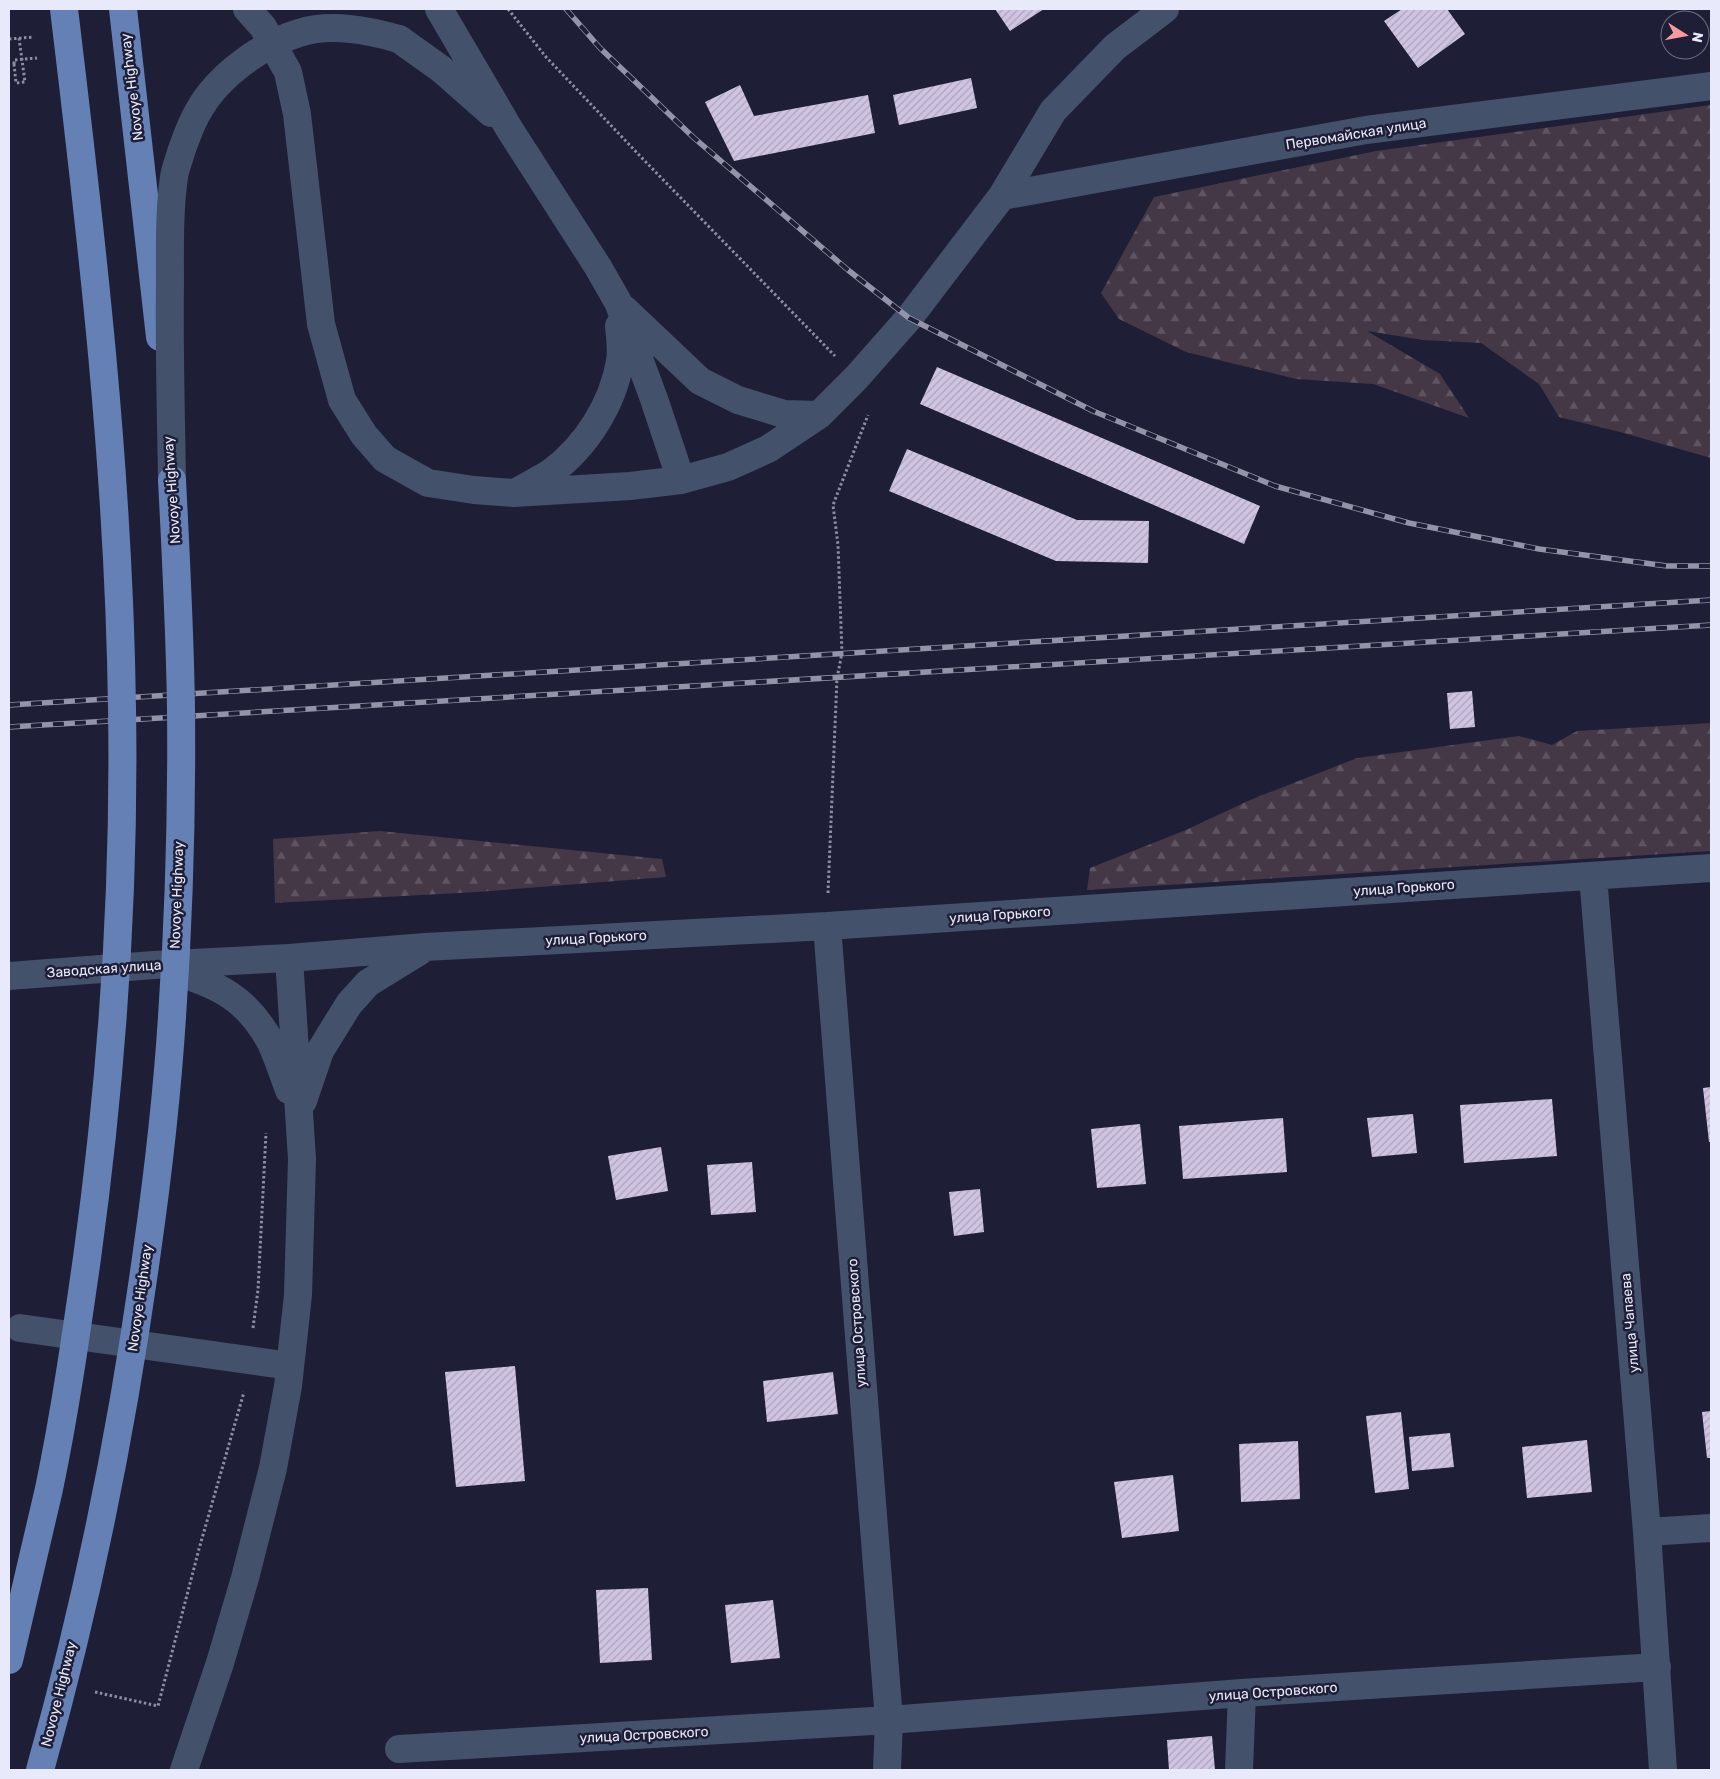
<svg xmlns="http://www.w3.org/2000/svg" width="1720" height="1779" viewBox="0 0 1720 1779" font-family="Rubik,sans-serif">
  <defs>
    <pattern id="forest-firs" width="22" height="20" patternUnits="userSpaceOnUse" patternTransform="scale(1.25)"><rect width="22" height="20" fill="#443846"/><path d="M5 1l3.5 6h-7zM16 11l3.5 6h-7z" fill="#5f5562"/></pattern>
    <pattern id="building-hatch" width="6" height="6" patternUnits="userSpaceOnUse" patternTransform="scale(1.25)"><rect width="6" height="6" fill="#cfc4e2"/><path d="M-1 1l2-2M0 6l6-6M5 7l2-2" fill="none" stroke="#ada4bc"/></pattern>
  </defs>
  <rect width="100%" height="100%" fill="#1e1e37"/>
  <path fill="url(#forest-firs)" d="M1711 105V458L1624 433 1559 417 1539 384 1481 343 1423 340 1367 331 1440 374 1469 418 1373 384 1296 379 1186 352 1119 319 1101 293 1154 197 1376 151Z
    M1711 723V851L1087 890 1090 868 1186 830 1250 800 1357 758 1519 736 1552 745 1577 731Z
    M380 831 662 859 666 877 477 892 275 903 273 839Z"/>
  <path fill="url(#building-hatch)" d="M995 9H1044L1010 31Z
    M1402 9H1447L1465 34 1418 68 1384 21Z
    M971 78 977 108 899 125 893 95Z
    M740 85 754 116 868 95 875 133 734 161 705 102Z
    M937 367 1260 506 1244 544 920 404Z
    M907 449 1077 520 1149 521 1148 563 1056 561 889 491Z
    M1472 691 1475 727 1450 729 1447 693Z
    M1711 1087V1142H1709L1703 1088Z
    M1552 1099 1557 1156 1464 1163 1460 1105Z
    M1413 1114 1417 1153 1372 1157 1367 1118Z
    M1283 1118 1287 1172 1183 1179 1179 1126Z
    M1140 1124 1146 1184 1097 1188 1091 1129Z
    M661 1147 668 1191 616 1200 608 1156Z
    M752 1162 756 1212 711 1215 707 1165Z
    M980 1189 984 1232 954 1236 949 1192Z
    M515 1366 525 1481 456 1487 445 1372Z
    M833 1372 838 1414 767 1422 763 1381Z
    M1711 1411V1458H1707L1702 1412Z
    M1401 1412 1409 1489 1375 1493 1366 1416Z
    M1450 1433 1454 1467 1412 1471 1409 1437Z
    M1587 1440 1592 1492 1527 1498 1522 1447Z
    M1298 1441 1300 1499 1241 1502 1239 1444Z
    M1173 1475 1179 1531 1122 1538 1114 1482Z
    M648 1588 652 1660 600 1663 596 1590Z
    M773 1600 780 1658 731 1663 725 1605Z
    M1212 1736 1215 1770H1169L1167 1740Z"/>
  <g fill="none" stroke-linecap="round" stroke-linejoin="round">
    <path stroke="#8c8da2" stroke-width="3" stroke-dasharray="2.5 2.5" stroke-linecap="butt" d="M508 9 546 57 640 156 835 356
      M9 39 34 37
      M14 64 16 83 25 82 19 38
      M828 893 837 678 842 653 838 545 833 505 868 415
      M253 1328 258 1290 266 1133
      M95 1692 158 1706 199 1549 244 1392"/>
    <path stroke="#43516b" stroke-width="28" d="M247 9 263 27 288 72 297 114 321 324 342 400 364 435 385 459 428 483 474 490 514 493 630 486 681 480 728 467 768 449 819 415 856 378 909 318 1002 196 1053 111 1115 47 1165 9
      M439 9 510 130 598 267 618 302 654 399 681 480
      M399 39 441 69 491 113
      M1002 196 1366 130 1711 86
      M624 309 700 381 738 400 784 414 819 415
      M520 490C530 484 541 479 550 473 586 447 613 404 620 361 622 350 620 337 619 326
      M1593 876 1647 1532 1663 1770
      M827 926 889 1720 887 1770
      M172 971C218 984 248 999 271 1043 278 1058 283 1074 289 1090
      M9 976 154 965 289 958 425 947 827 926 1711 868
      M303 1101 320 1051 349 1004 368 983 420 951
      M20 1328 290 1366
      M1647 1532 1711 1528
      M399 1749 889 1720 1242 1693 1657 1667
      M184 1770 220 1663 245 1578 273 1468 288 1386 298 1295 302 1159 289 958
      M1239 1770 1242 1693"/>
    <path stroke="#6480b4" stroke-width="28" d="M123 9 160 337"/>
    <defs>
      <path id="rail" d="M566 9 600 48 693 137 848 270 909 318 1093 411 1275 486 1409 523 1539 549 1667 566H1711
        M9 705 1711 600
        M9 727 1711 625"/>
    </defs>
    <use href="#rail" stroke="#9394a8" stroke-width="5.5"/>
    <use href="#rail" stroke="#1e1e37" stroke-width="4" stroke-dasharray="11" stroke-linecap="butt"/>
    <path stroke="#8c8da2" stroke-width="3" stroke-dasharray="2.5 2.5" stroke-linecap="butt" d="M14 64V60L37 58"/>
    <path stroke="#43516b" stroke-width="28" d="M172 480C171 415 169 349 170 283 170 248 169 212 174 177 175 169 179 160 181 152 186 138 191 123 199 110 218 76 262 44 299 33 331 23 367 30 399 39"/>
    <path stroke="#6480b4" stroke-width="28" d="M9 1660C22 1603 36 1546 49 1489 65 1412 76 1335 87 1258 112 1076 125 892 122 708 119 474 92 241 64 9
      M40 1770C88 1600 123 1426 147 1251 158 1174 167 1095 172 1017 179 915 182 812 181 709 180 633 176 557 172 480"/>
  </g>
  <g text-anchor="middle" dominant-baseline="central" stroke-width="5" stroke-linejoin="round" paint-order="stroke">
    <g font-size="14" fill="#e8eafb" stroke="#1e1e37">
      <text transform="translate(132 87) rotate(-97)">Novoye Highway</text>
      <text transform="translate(1356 134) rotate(-9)">Первомайская улица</text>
      <text transform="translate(172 490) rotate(-94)">Novoye Highway</text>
      <text transform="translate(1404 888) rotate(-4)">улица Горького</text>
      <text transform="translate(177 895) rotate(-88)">Novoye Highway</text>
      <text transform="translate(1000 915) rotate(-4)">улица Горького</text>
      <text transform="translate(596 938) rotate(-3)">улица Горького</text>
      <text transform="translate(104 969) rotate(-4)">Заводская улица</text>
      <text transform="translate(140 1298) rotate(-82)">Novoye Highway</text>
      <text transform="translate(857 1323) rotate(-94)">улица Островского</text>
      <text transform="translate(1630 1323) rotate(-95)">улица Чапаева</text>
      <text transform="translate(1273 1692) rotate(-4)">улица Островского</text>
      <text transform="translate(59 1694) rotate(-76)">Novoye Highway</text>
      <text transform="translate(644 1735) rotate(-3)">улица Островского</text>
    </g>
  </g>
  <rect width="1720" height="1779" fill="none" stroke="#e8eafb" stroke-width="20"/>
  <g transform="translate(1685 35) rotate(101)"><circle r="24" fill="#1e1e37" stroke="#6f7085"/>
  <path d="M0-4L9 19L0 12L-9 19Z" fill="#f59b9b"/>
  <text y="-8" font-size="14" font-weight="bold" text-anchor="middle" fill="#e8eafb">N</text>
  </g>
</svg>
